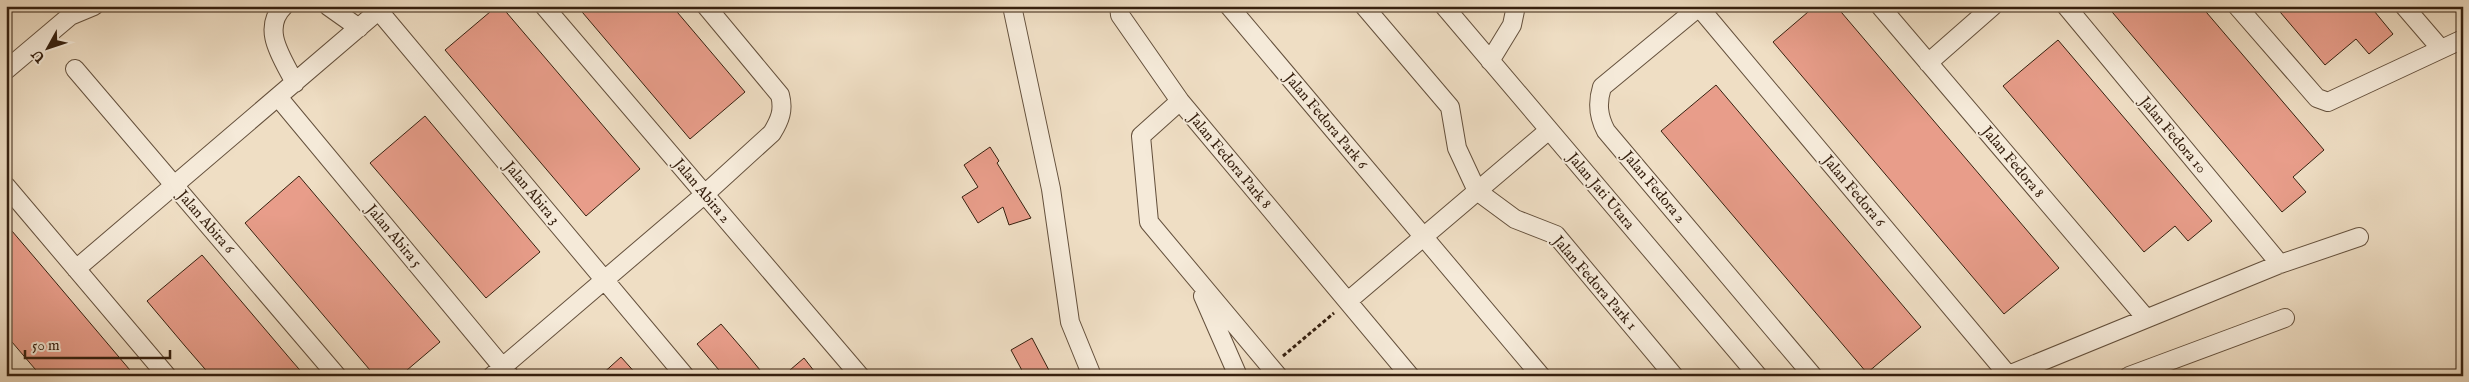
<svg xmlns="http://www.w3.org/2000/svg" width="2469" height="382" viewBox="0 0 2469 382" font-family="'IM FELL English',serif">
  <rect width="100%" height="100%" fill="#efdec4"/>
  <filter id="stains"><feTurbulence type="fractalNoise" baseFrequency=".004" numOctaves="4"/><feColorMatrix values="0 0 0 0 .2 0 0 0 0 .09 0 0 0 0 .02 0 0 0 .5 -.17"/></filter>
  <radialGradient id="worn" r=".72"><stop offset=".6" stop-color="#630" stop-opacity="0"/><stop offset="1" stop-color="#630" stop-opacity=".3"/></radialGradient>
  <path fill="#e89d8a" stroke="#36200f" d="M497 6H501L640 169 586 216 445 50Z
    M577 6H672L745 92 690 139Z
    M1815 6H1836L2059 268 2004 314 1773 42Z
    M2107 6H2201L2324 150 2293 177 2306 192 2282 212Z
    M2275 6H2370L2393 34 2369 54 2356 39 2325 65Z
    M2058 40 2212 221 2188 241 2175 226 2144 252 2003 86Z
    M1716 85 1921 327 1867 373 1661 131Z
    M425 116 540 252 486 298 370 163Z
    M990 147 999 161 997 163 1031 218 1009 225 1003 207 978 223 962 197 978 187 964 165Z
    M299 176 440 342 400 376H375L245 223Z
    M6 224 41 265 135 376H41L6 335Z
    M202 255 292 361 305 376H211L185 346 147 301Z
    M721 324 746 353 765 376H724L697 344Z
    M1032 338 1052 376H1025L1011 350Z
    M621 357 638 376H600Z
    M804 358 818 376H783Z"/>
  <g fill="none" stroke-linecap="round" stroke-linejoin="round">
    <defs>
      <path id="street" d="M284 6C260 29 283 59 295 83
        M328 6 359 28
        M544 6 860 376
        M1012 6 1051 189 1070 322 1092 376
        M1119 6 1120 15 1180 101 1410 376
        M1229 6 1541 376
        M1364 6 1450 107 1457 148 1477 191 1515 219 1556 235 1674 376
        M1444 6 1758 376
        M1700 6 1602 87C1597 103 1598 116 1606 131L1813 376
        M1880 6 2145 317
        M2066 6 2280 264
        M2237 6 2317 98 2328 102 2463 39
        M2404 6 2441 49
        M1699 7 2008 375
        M379 11 685 376
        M1490 61 1512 25 1516 6
        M1928 63 1993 6
        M75 69 337 376
        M6 70 70 16 94 6
        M278 97 509 375
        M1180 101 1141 136 1149 222 1278 376
        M6 186 167 376
        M76 269 384 6
        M1203 296 1238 376
        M1348 301 1549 130
        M492 376 705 194 772 133C780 120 784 110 780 95L706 6
        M2006 376 2280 264 2359 237
        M2129 376 2285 318"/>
    </defs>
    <use href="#street" stroke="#64503c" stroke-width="20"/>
    <path stroke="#36200f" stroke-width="3" stroke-dasharray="4 2.5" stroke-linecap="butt" d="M1283 356 1334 313"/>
    <use href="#street" stroke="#f5ead9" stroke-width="18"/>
  </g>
  <g text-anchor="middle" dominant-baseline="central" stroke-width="4" stroke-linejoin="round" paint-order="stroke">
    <g font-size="15" fill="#36200f" stroke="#f5ead9">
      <text transform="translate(1326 121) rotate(50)">Jalan Fedora Park 6</text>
      <text transform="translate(2173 135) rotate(50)">Jalan Fedora 10</text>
      <text transform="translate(1230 161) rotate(50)">Jalan Fedora Park 8</text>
      <text transform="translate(2013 162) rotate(50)">Jalan Fedora 8</text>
      <text transform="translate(1654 187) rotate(50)">Jalan Fedora 2</text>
      <text transform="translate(702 191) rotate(50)">Jalan Abira 2</text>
      <text transform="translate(1601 191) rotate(50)">Jalan Jati Utara</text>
      <text transform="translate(1854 191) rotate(50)">Jalan Fedora 6</text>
      <text transform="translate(532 193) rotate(50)">Jalan Abira 3</text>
      <text transform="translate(206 222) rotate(49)">Jalan Abira 6</text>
      <text transform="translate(394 236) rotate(50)">Jalan Abira 5</text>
      <text transform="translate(1595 283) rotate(49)">Jalan Fedora Park 1</text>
    </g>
  </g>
  <rect width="2469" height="382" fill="none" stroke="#efdec4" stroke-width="25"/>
  <rect x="8" y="8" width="2454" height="367" fill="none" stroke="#36200f" stroke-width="2.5"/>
  <rect x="12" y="12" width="2444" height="357" fill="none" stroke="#36200f"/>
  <g transform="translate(48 48) rotate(230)" stroke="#f5ead9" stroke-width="4" paint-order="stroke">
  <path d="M0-4L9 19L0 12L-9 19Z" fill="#36200f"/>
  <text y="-8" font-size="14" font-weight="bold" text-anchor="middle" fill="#36200f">U</text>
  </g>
  <path d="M25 350v8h145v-8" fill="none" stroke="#36200f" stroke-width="2.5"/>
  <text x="32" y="350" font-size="15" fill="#36200f" stroke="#f5ead9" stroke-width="4" paint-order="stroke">50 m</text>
  <rect width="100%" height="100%" filter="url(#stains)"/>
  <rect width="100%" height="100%" fill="url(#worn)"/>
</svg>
